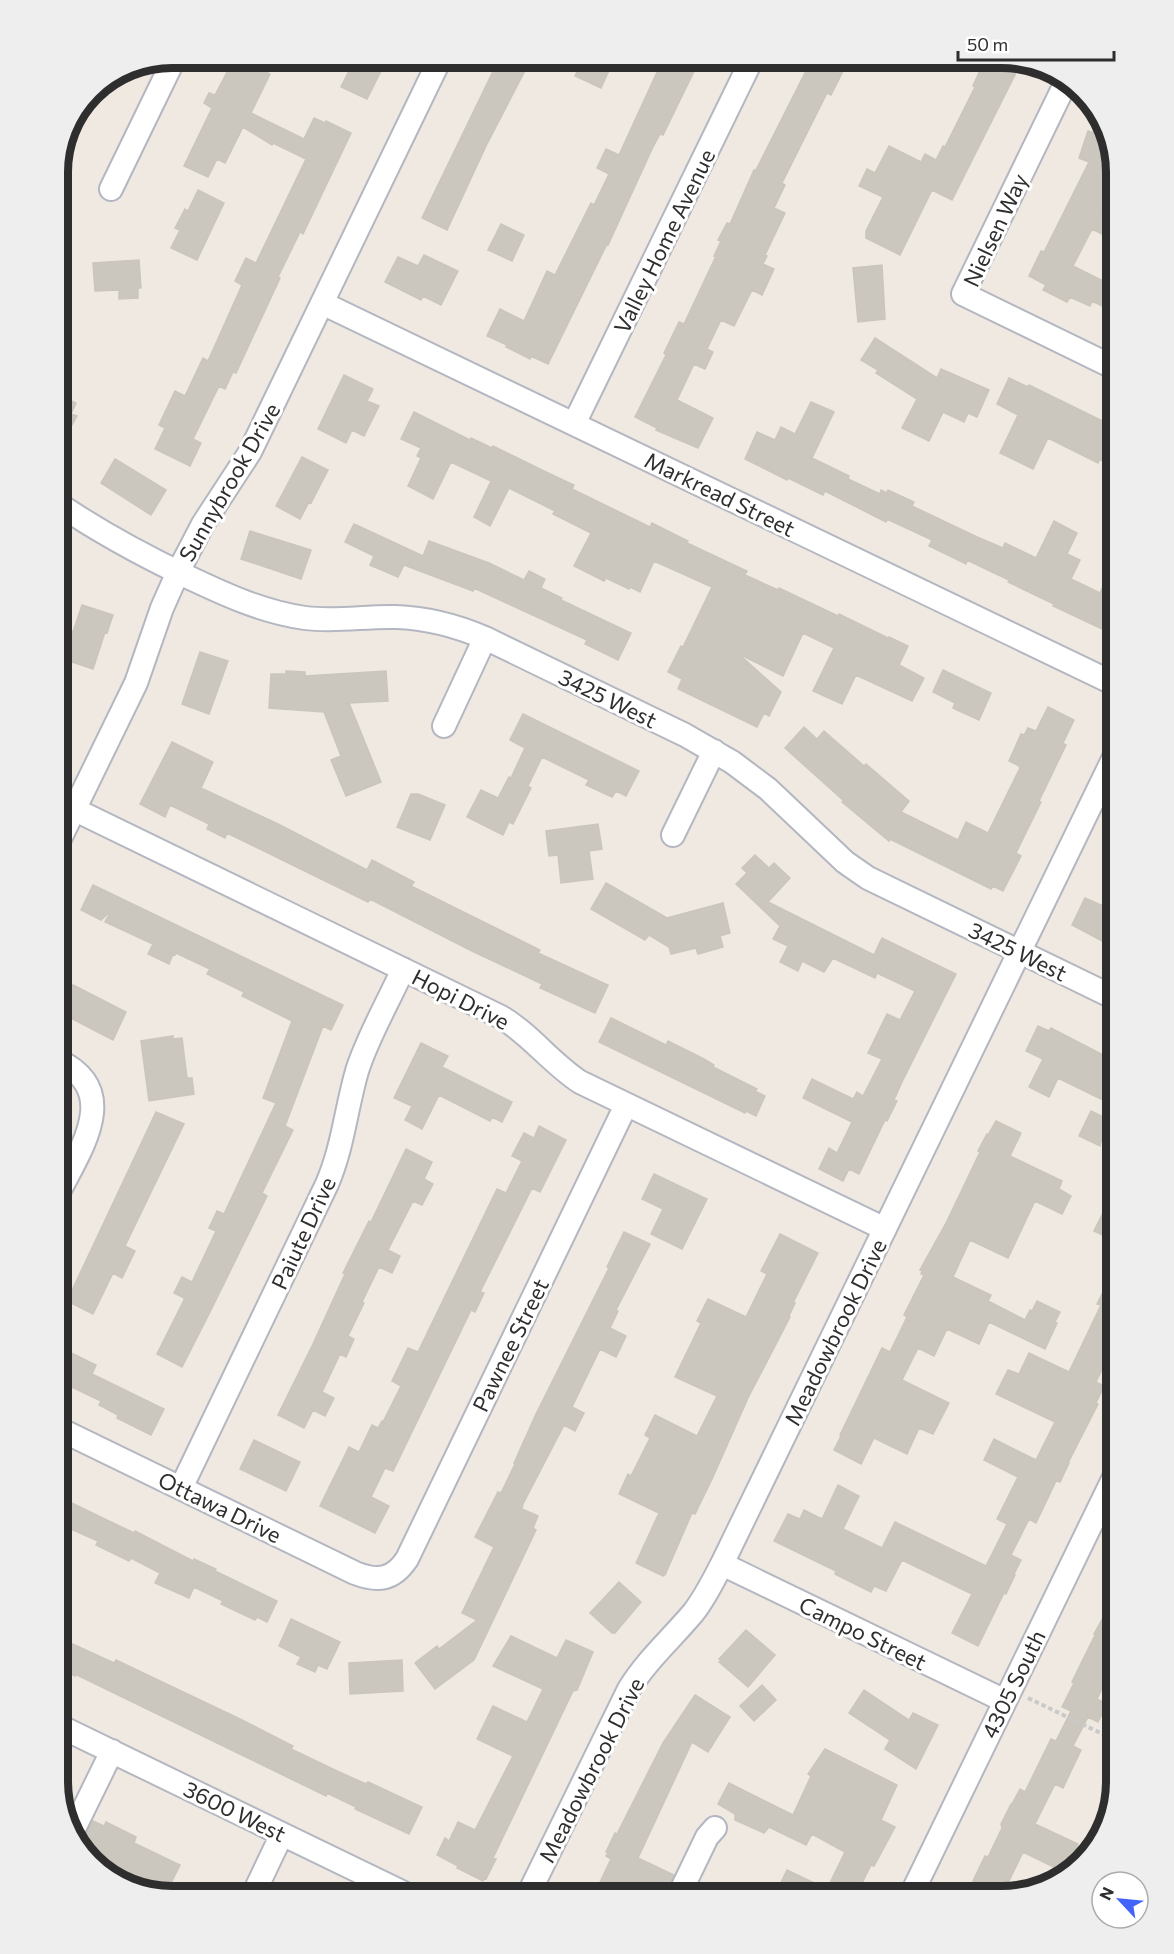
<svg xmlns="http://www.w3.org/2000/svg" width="1174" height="1954" viewBox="0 0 1174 1954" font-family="Commissioner,sans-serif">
  <rect width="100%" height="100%" fill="#efe9e1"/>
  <path fill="#cbc7bf" stroke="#cbc5ba" stroke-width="1.5" d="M235 57H268L262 70 270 74 251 113 304 139 314 118 325 123 326 121 351 133 303 234 300 232 278 277 280 278 236 373 233 372 225 389 219 386 193 439 201 443 190 466 155 449 165 428 159 425 175 391 185 396 203 358 208 361 242 285 235 281 246 258 256 263 306 159 273 143 272 145 243 127 225 163 217 159 208 177 184 166 212 108 204 103 209 93 215 95Z
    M356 57H388L367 99 341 87Z
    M500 57H532L486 146 447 230 422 218Z
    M584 57H594L611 66 601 88 575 76Z
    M664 57H701L663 135 660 134 653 147 608 245 607 244 548 364 531 356 530 359 506 347 507 345 487 336 500 309 524 321 547 271 555 275 591 203 594 205 609 174 597 168 606 149 619 155Z
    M813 57H850L831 95 827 93 782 183 785 185 774 208 785 213 765 255 767 256 763 264 774 269 762 295 752 290 734 326 721 320 707 349 713 352 705 369 694 364 677 400 713 418 698 448 656 430 657 428 635 417 666 355 664 353 679 322 684 324 716 256H714L721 241 718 240 727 223 730 224 754 170H756Z
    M986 57H1010L1022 61 952 200 932 190 900 255 866 238V231L883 197 859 186 867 169 875 173 889 146 921 162 925 154 936 160 943 146 945 147 975 87 973 86Z
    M1088 131 1109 138 1117 179 1101 211 1112 216 1102 234 1092 229 1073 266 1117 288V313L1092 301 1090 306 1070 297 1067 302 1043 290 1046 285 1029 276 1041 251 1044 252 1089 162 1079 158Z
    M198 190 224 203 197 260 171 248 180 230 175 228 185 209 188 211Z
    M501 224 524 235 512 261 488 250Z
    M424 255 458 271 441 305 423 296 421 300 385 282 398 257 418 266Z
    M139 260 141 288H138V298L119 299V290L95 291 93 263Z
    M882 265 885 319 858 322 853 268Z
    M875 338 937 378 941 369 989 390 977 417 968 413 964 422 943 412 929 441 902 428 917 399 876 373 878 370 861 360Z
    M344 375 373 389 367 401 379 406 364 436 352 430 346 443 318 429Z
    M1009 378 1028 387 1029 385 1117 428 1102 460 1100 459 1098 463 1048 438 1033 469 1000 453 1018 415 997 404Z
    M57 394 76 403 71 414 77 416 57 452Z
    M811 402 834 412 812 458 849 476 848 479 880 494 881 490 887 493 888 490 914 502 912 506 977 537 1003 548 1005 543 1036 558 1054 521 1077 533 1067 554 1080 560 1071 579 1100 593 1103 586 1117 593V636L1053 606 1054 604 1008 582 1009 580 967 560 966 564 929 546 932 540 887 519 886 522 825 491 823 495 788 478 787 480 745 459 757 432 775 440 781 427 795 434Z
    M414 412 470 440 471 438 492 448 493 446 546 472 574 485 572 489 650 527 652 523 688 541 687 543 747 571 745 575 778 590 779 588 838 616 839 614 888 638 889 637 908 646 899 665 924 678 912 701 856 675 842 704 813 691 834 648 803 633 783 676 743 656 742 657 781 692 769 716 764 713 757 727 678 689 682 679 668 672 681 646 683 647 712 587 654 561 640 592 630 587 629 589 606 578 604 581 574 566 591 533 553 514 555 511 509 488 490 526 474 517 491 481 451 462 433 499 408 486 421 458 417 456 421 448 401 439Z
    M302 457 328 470 311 503 309 502 300 519 276 506Z
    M115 459 166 490 151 515 101 483Z
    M354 524 423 556 429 541 489 563 524 580 529 571 545 579 541 588 562 598 561 600 631 633 618 660 585 644 587 640 474 588 473 591 404 565 398 577 370 565 374 556 345 542Z
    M250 531 311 550 301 579 241 559Z
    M82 605 113 615 107 633 105 632 93 669 57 657V627L73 632Z
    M200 652 228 661 209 714 182 704Z
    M943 670 991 693 979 720 953 708 955 703 933 692Z
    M286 671 305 672V676L386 671 388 701 349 703 381 782 346 796 331 760 341 756 324 712 269 708 271 674H286Z
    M1048 707 1074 720 1063 743 1066 745 1039 801 1041 802 1016 853 1021 856 1003 891 993 886 991 889 890 839 889 841 842 802 844 801 785 748 804 727 817 739 824 731 864 766 866 764 909 801 901 812 958 840 966 822 988 833 1020 768 1019 766 1009 761 1021 734 1024 735 1028 728 1036 731Z
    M523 714 639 771 626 796 616 791 612 797 586 785 589 780 542 757 528 786 531 788 513 824 509 822 503 835 467 817 481 790 498 798 509 777 511 778 525 748 510 740Z
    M172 742 213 762 201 788 278 824 367 870 372 860 414 882 411 886 540 950 538 953 608 985 595 1013 540 988 542 984 472 951 370 899 368 902 227 833 225 838 207 829 209 824 170 805 165 817 140 804Z
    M411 794H418L445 805 430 840 397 827Z
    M598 824 602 849 589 851 593 879 561 883 558 855 549 856 546 831Z
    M755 855 769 868 774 863 790 878 768 902 874 955 882 938 956 974 901 1084 894 1100 897 1101 887 1121 885 1120 859 1174 849 1169 843 1181 819 1169 829 1148 837 1153 852 1122 803 1098 812 1079 853 1099 857 1092 863 1096 882 1059 868 1053 887 1014 900 1020 915 991 877 973 875 978 833 958 824 972 802 961 798 971 780 962 788 946 773 939 780 926 736 884 747 873 742 868Z
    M1117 877V928L1110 943 1107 942 1106 943 1072 925 1085 898 1103 906Z
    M606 883 667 918 723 903 730 933 720 936 723 947 698 954 696 948 671 954 669 947 649 935 645 940 591 909Z
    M93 885 343 1005 331 1030 323 1026 285 1126 293 1130 262 1193 267 1196 210 1312 182 1367 157 1354 184 1300V1298L174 1293 182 1277 192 1282 216 1231 209 1228 217 1211 224 1214 276 1103 263 1098 292 1021 242 996 244 992 207 974 210 969 176 953 175 955 173 954 169 964 148 954 153 944 105 922 111 911 101 920 81 910Z
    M73 985 126 1012 113 1040 59 1012Z
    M611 1018 666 1045 668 1041 704 1059 714 1065 713 1067 757 1089 755 1091 765 1096 756 1116 746 1111 745 1113 599 1042Z
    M1038 1026 1049 1031 1051 1028 1103 1055 1104 1053 1117 1060V1081L1107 1102 1058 1078 1049 1097 1029 1087 1043 1059 1026 1051Z
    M173 1036V1039L182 1038 187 1078H192L194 1094 149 1101 141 1041Z
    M421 1043 448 1056 442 1067 512 1102 502 1122 492 1117 490 1121 439 1095 422 1129 405 1120 412 1106 394 1098Z
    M1091 1111 1114 1122 1105 1143 1101 1141 1100 1146 1079 1136Z
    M156 1112 184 1124 125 1246 135 1251 122 1278 113 1273 93 1314 67 1301Z
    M996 1121 1021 1133 1010 1156 1062 1181 1059 1189 1071 1196 1062 1214 1035 1201 1008 1258 970 1240 953 1277 991 1295 988 1301 1025 1320 1030 1310 1032 1311 1037 1301 1060 1312 1055 1322 1057 1323 1045 1349 989 1322 979 1344 947 1329 934 1356 918 1348 902 1380 949 1403 933 1434 919 1428 907 1454 874 1438 861 1464 834 1450 841 1436 840 1435 882 1348 890 1352 907 1317 904 1315 924 1275 921 1274 922 1271 920 1270 946 1223 980 1152 978 1151 987 1134 988 1135Z
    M539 1126 566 1140 540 1192 532 1188 480 1292 484 1293 475 1312 471 1310 393 1471 385 1468 371 1497 389 1506 375 1533 320 1506 349 1447 359 1452 372 1425 378 1428 382 1421 383 1422 401 1386 392 1381 408 1348 418 1352 497 1189 506 1193 522 1161 512 1156 524 1133 534 1138Z
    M406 1149 432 1162 424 1179 433 1184 422 1205 413 1201 388 1250 400 1256 392 1273 379 1267 362 1302 364 1303 348 1336 354 1339 346 1357 340 1354 322 1392 334 1398 325 1416 313 1410 304 1428 278 1415 312 1346 345 1274 343 1273 369 1221 371 1222Z
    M654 1174 707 1199 682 1249 651 1234 663 1209 642 1199Z
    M1117 1185V1242L1094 1231Z
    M624 1232 650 1244 616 1310 618 1311 610 1328 626 1336 616 1357 600 1349 572 1407 584 1413 575 1431 564 1425 523 1504 522 1509 538 1516 533 1528 536 1530 474 1660 435 1689 415 1663 437 1646 439 1649 477 1620 462 1613 494 1547 475 1537 498 1492 501 1493 515 1464 514 1463 536 1414 609 1268 607 1267Z
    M780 1234 818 1253 793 1303H795L789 1316 790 1317 748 1398 713 1477 695 1514 692 1513 665 1575 664 1574 663 1576 636 1563 659 1513 619 1494 628 1474 631 1476 650 1438 645 1435 655 1415 697 1436 717 1396 675 1377 701 1323 697 1321 708 1299 746 1317 767 1274 761 1271Z
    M1117 1264V1338L1096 1382 1104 1386 1096 1403 1098 1404 1068 1463H1069L1060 1482 1056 1481 1036 1523 1029 1519 1011 1555 1021 1560 1014 1574 1015 1575 1006 1594 1004 1593 978 1646 952 1633 972 1594 902 1560 886 1591 874 1586 871 1592 835 1574 836 1571 774 1541 788 1514 800 1519 804 1510 822 1519 838 1485 859 1496 843 1529 882 1548 895 1522 986 1566 1007 1524 997 1519 1018 1477 984 1460 994 1439 1036 1460 1055 1422 996 1394 1008 1370 1019 1374 1029 1353 1069 1372 1101 1305 1097 1304Z
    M57 1346 96 1365 92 1374 164 1409 151 1435 117 1418 118 1415 99 1405 101 1401 57 1380Z
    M254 1440 300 1462 286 1491 240 1469Z
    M57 1496 134 1533 135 1531 193 1561 194 1559 216 1569 215 1571 277 1601 267 1622 257 1617 255 1620 221 1604 223 1601 194 1587 189 1598 155 1583 160 1573 131 1558 129 1561 96 1545 98 1541 57 1523Z
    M619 1582 641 1602 615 1633H612L590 1613Z
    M1117 1592V1657L1097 1699 1107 1704 1098 1722 1088 1717 1073 1746 1081 1750 1063 1788 1055 1784 1035 1824 1078 1844 1064 1872 1023 1852 1007 1885 1022 1893 1003 1897H981L984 1889 974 1884 975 1882 973 1881 985 1856 988 1857 1002 1828 1001 1824 1011 1804H1012L1020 1789 1025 1792 1051 1739 1056 1741 1071 1711 1062 1707 1074 1683 1072 1682 1095 1635 1094 1634Z
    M291 1619 340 1642 327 1669 318 1665 315 1672 297 1664 301 1657 279 1646Z
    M746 1630 775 1655 748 1687 719 1662 721 1660 719 1659Z
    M511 1636 557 1658 566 1640 593 1652 577 1690 573 1691 493 1858 496 1859 486 1879 484 1878 483 1881 457 1868 458 1866 437 1855 445 1838 449 1841 458 1822 475 1830 513 1756 477 1739 493 1706 527 1722 543 1689 493 1666Z
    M57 1637 114 1663 116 1660 242 1720 293 1746 291 1749 337 1771 366 1784 368 1782 422 1807 409 1834 355 1809 356 1807 327 1793 326 1796 75 1674V1676L57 1667Z
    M402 1660 403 1691 350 1694 349 1663Z
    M762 1685 776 1700 754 1721 740 1706Z
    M864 1690 909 1720 913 1713 938 1725 916 1769 885 1749 890 1740 849 1713Z
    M695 1695 730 1717 708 1752 692 1742 638 1858 674 1875 665 1897H655L625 1882 618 1897H593L611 1859 606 1856 608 1853 606 1852 615 1833 617 1834 663 1743Z
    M825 1749 897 1785 881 1820 895 1827 874 1866 871 1865 855 1897H774L787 1870 827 1889 845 1852 812 1834 806 1845 769 1827 764 1833 735 1820V1814L718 1804 729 1783 793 1815 811 1776 808 1774Z
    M93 1821 104 1826 106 1822 136 1837 134 1843 180 1865 164 1897 146 1891 147 1889 118 1874 115 1880 108 1878 79 1845Z"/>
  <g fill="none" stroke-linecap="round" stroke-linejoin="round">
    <defs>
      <path id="minor" d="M1068 78 963 294 1117 369
        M111 189 175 57
        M322 303 1117 685
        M574 424 753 57
        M57 503C99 532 142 555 188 577 226 595 263 612 305 618 336 622 366 616 396 617 427 618 457 626 485 638L685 735 732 762 768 789 845 862 868 878 1117 999
        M444 726 485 638
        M57 801 501 1017C530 1034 551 1063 580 1082L885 1229
        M673 835 714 751
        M57 845 136 683 162 608 178 572 203 524 250 452 441 57
        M57 1196C79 1151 124 1091 57 1060
        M57 1428 355 1573C378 1582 393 1580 407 1559L626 1105
        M181 1488 327 1184C343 1147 346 1109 357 1071 368 1036 388 1003 403 969
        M722 1564 1005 1701
        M57 1725 412 1897
        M71 1835 112 1751
        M252 1897 282 1834
        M527 1897 629 1689C647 1660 671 1639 693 1613 705 1598 713 1581 722 1564L1117 751
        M678 1897 707 1837 715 1828
        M910 1897 1117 1471"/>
    </defs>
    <use href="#minor" stroke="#b4b7c1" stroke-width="26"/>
    <path stroke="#c9c9c9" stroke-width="4" stroke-dasharray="4.5 3" stroke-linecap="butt" d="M1028 1698 1117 1741"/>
    <use href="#minor" stroke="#fff" stroke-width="22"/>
  </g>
  <g text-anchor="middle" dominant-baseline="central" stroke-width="6" stroke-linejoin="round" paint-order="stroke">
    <g font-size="22" fill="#2e2e2e" stroke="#fff">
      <text transform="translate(995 230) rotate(-65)">Nielsen Way</text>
      <text transform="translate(664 241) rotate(-64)">Valley Home Avenue</text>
      <text transform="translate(229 482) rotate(-60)">Sunnybrook Drive</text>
      <text transform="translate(720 494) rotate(26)">Markread Street</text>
      <text transform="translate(608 698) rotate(26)">3425 West</text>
      <text transform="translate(1018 951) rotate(26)">3425 West</text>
      <text transform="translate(461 999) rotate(27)">Hopi Drive</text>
      <text transform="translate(303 1233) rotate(-65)">Paiute Drive</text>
      <text transform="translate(835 1332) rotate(-64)">Meadowbrook Drive</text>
      <text transform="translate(510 1345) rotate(-64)">Pawnee Street</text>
      <text transform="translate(220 1507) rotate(26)">Ottawa Drive</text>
      <text transform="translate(863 1633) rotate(26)">Campo Street</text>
      <text transform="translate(1013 1684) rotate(-64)">4305 South</text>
      <text transform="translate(591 1770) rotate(-63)">Meadowbrook Drive</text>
      <text transform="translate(235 1811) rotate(26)">3600 West</text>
    </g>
  </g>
  <path d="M0 0H1174V1954H0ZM172 68H1002A104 104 0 0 1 1106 172V1782A104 104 0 0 1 1002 1886H172A104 104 0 0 1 68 1782V172A104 104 0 0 1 172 68Z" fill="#eee" fill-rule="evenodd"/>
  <path fill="none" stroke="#2e2e2e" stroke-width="8" d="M172 68H1002A104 104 0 0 1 1106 172V1782A104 104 0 0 1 1002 1886H172A104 104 0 0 1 68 1782V172A104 104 0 0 1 172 68Z"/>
  <g transform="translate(1120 1900) rotate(296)"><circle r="28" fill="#ffffff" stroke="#ababab" stroke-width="1.5"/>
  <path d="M0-4.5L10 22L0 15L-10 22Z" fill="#4264fb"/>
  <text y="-9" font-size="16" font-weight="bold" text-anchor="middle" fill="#2e2e2e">N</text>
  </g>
  <path d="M958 51v9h156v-9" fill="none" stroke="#2e2e2e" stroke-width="3"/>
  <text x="967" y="51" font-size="18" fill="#2e2e2e" stroke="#ffffff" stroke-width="4.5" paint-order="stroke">50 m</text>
</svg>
